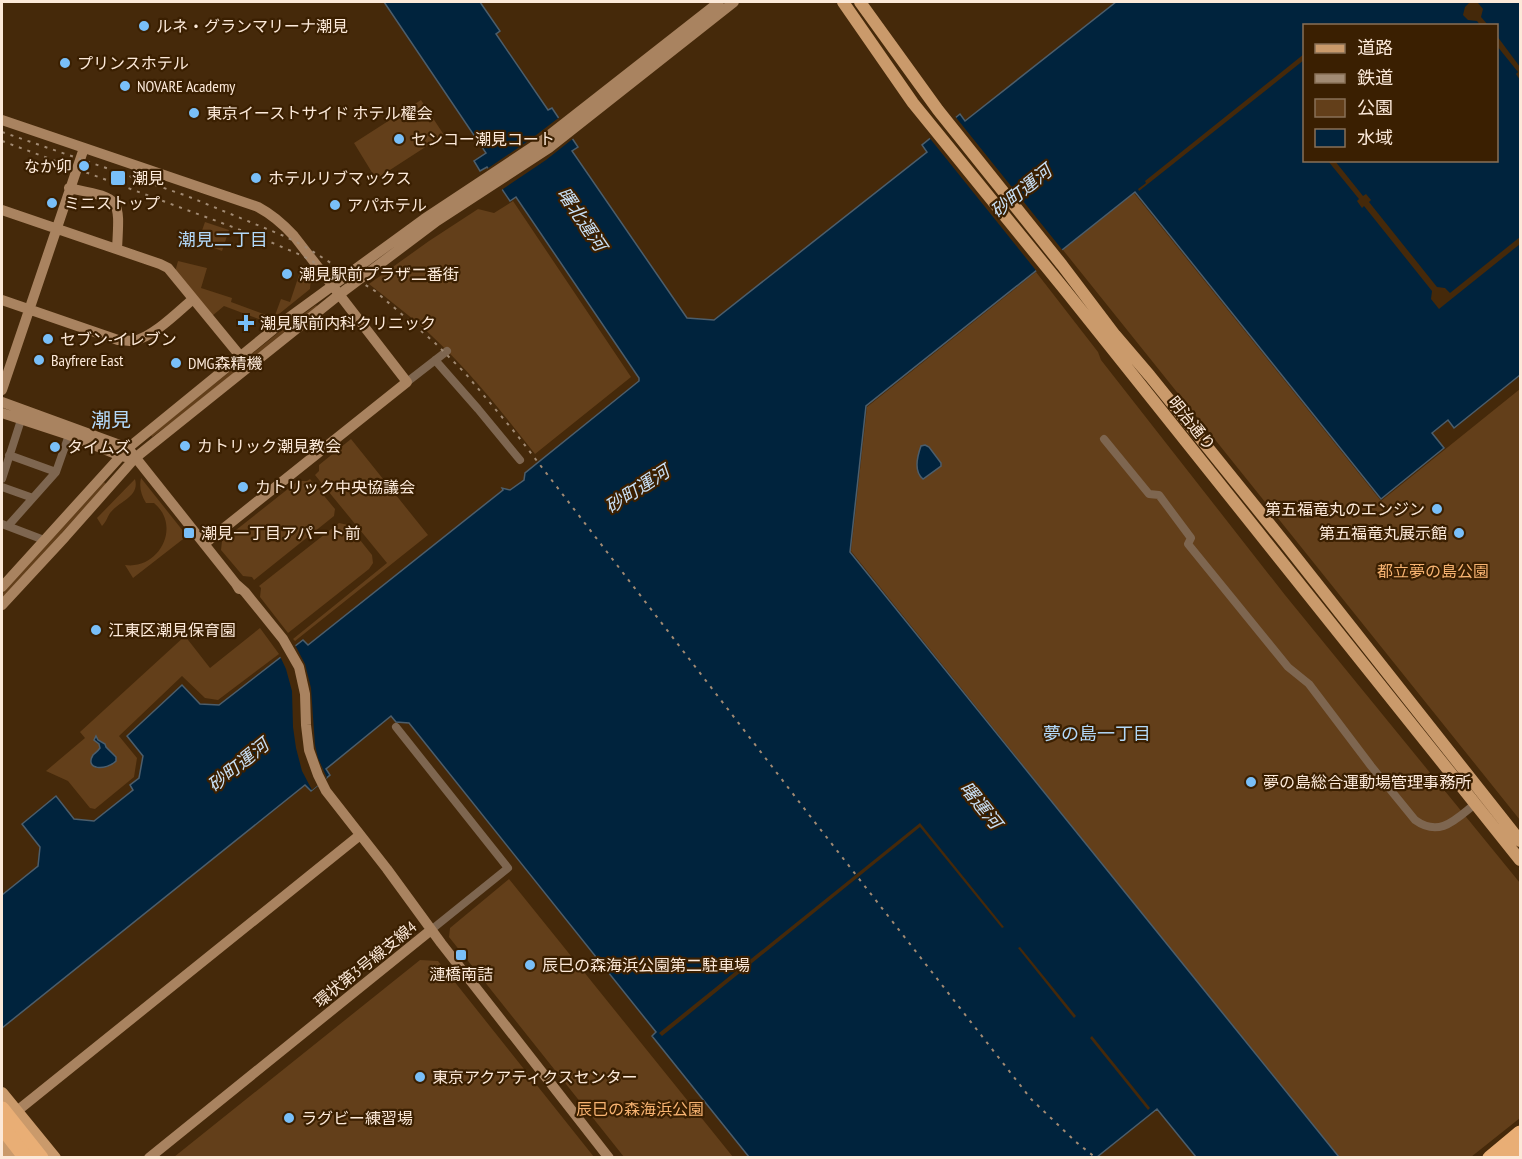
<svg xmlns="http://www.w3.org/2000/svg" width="1522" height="1159" viewBox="0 0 1522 1159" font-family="'PT Sans Narrow','Noto Sans JP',sans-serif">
  <rect width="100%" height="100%" fill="#45290a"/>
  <path fill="#633f1a" d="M421 100 444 135 376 179 354 143Z
    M1134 193 1381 501 1520 389V820L1063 250Z
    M513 201 631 377 535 454C499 408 463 363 420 325 403 311 386 297 369 284L429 241 478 209 494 213Z
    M205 222 229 230 222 251 198 242Z
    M178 261 207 268 201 288 232 298 231 302 269 316 264 321 224 306 212 316 175 272Z
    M302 266 311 278 310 289 274 318 281 299 290 302Z
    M1036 272 1098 352 1101 360 1285 595 1520 883V1118L1471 1157H1338L851 551 867 407Z
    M316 305 317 306 183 414 152 437 151 435 284 328Z
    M351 439 428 535 295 641 293 639 387 563 315 475 319 471V465Z
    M141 478 187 536 133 578 125 565C159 570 182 526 154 503H146C141 495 139 487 141 478Z
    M135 479C140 497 119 501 110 513 107 518 106 522 102 526L97 518Z
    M310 479 335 509 334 516 254 580 252 577 243 576 221 550 222 541 298 481H307Z
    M104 482 106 484 2 599V594Z
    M339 523 348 525 372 555 373 563 369 569 288 633 260 597 261 588 259 586Z
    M260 628 279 654 218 700 205 698 182 676 119 736 137 758 134 777 95 809 90 808 68 781 46 771 85 738 80 732 185 636 210 668Z
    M509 879 733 1157H624L449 937 450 928Z
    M420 960 438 961 594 1157H174Z"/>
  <path fill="#00233d" stroke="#4c5e6c" stroke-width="1.5" fill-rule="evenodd" d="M384 2H480L500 31 496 34 548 110 552 108 578 147 572 151 687 318 714 320 927 152 922 145 960 114 965 121 1116 2H1520V375L1454 428 1448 420 1432 433 1444 448 1381 499 1135 192 866 406 850 552 1339 1157H1196L1157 1109 1097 1157H749L652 1036 656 1032 409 723 396 722 391 716 326 769 330 775 311 791 305 785 2 1028V895L38 866 40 847 22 824 56 796 74 819 94 821 133 790 130 785 139 778 143 756 127 736 182 685 200 704 219 705 303 640 308 645 503 490 502 488 510 490 524 480 525 473 639 381V378L516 197 510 201 487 167 480 171 474 161 486 153ZM1304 26H1496V160H1304Z
    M925 445 929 447 941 463V466L923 479C914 472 917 457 921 446Z
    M96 736 98 740 105 744 106 747 116 757V761C106 771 84 770 93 755 95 753 98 751 100 748L99 744 94 740Z"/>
  <path fill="#45290a" d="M1470 2 1478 3 1483 9 1481 17 1488 25H1480L1477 21 1468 20 1463 15 1465 7Z
    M1497 36 1520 67V80L1516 74 1518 72 1497 46Z
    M1304 54V60L1139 191 1138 189 1146 183 1145 181Z
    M954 115 1064 252 1038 273 928 136Z
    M561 116 575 137 546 160 500 191 486 171 482 174 481 173 531 139Z
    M1328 161H1335L1363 196 1366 194 1371 200 1369 202 1437 287 1445 288 1450 293 1520 237V244L1439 309 1431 299 1432 291 1364 206 1362 208 1357 201 1359 199Z
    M294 643 305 664 311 688 315 745 318 758 327 778 312 790 302 771 296 748 293 727 292 691 286 669 279 654Z
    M920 823 1004 927 1002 928 920 827 662 1036 659 1033Z
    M1020 947 1076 1016 1074 1018 1018 948Z
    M1092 1036 1150 1108 1148 1110 1090 1038Z"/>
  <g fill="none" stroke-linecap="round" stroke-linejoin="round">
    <path stroke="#7e6650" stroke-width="8" d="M435 360 478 409 520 460
      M407 382 447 351
      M1104 439 1149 494 1159 495 1191 538 1188 544 1288 667 1309 684 1371 766 1415 820C1440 838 1456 819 1475 804
      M9 455 56 472
      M2 479 21 420
      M2 487 33 498
      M2 524 44 540
      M8 526 56 472 69 435
      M396 727 508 868 431 930"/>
    <path stroke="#a98360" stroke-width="10" d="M2 120 258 207C273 215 283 224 294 236L407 382 204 544
      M69 188C121 199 120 196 117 249
      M2 210 160 264 168 268 241 357
      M2 300 118 340C123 340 128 341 133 341 152 338 179 311 193 299
      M2 390 84 148
      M2 402 128 448 236 584 239 589
      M2 413 69 435 121 456 126 457
      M236 584 245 592 283 639 299 667 305 694 306 725 309 750 318 775 326 791 387 869 441 943 609 1158
      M2 587 128 448 280 324 424 219 543 140 719 2
      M2 605 65 537 135 458 340 294 437 221 549 148 734 2
      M17 1111 360 835
      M149 1158 431 930"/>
    <path stroke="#ca9a6b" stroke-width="12" d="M843 2 913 103 1065 290 1520 860
      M860 2 938 110 1062 265 1115 335 1150 376 1284 542 1520 841
      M2 1093 55 1158
      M2 1145 12 1158"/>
    <path stroke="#e9ae75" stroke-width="15" d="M2 1109 41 1158
      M1490 1158 1520 1133
      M1507 1158 1520 1147"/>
    <path stroke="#a18a73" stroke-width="2" stroke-dasharray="3 6" stroke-linecap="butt" d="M2 132 187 196 284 236 304 246 375 291 435 343 465 373 517 435 810 816 1031 1099 1076 1142 1096 1158
      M2 141 254 235 303 256 315 263"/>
    <path stroke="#e9ae75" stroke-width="15" d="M2 1127 26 1158"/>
  </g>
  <g fill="#79bff8" stroke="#3a1f01" stroke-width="2">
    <circle cx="144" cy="26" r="6"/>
    <circle cx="65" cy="63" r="6"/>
    <circle cx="125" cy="86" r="6"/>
    <circle cx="194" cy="113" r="6"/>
    <circle cx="399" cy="139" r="6"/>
    <circle cx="84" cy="166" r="6"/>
    <rect x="110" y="170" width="16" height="16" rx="3"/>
    <circle cx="256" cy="178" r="6"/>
    <circle cx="52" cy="203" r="6"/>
    <circle cx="335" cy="205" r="6"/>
    <circle cx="287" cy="274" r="6"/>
    <path d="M243 314h6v6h6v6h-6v6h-6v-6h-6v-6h6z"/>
    <circle cx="48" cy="339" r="6"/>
    <circle cx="39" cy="360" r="6"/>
    <circle cx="176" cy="363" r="6"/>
    <circle cx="185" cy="446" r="6"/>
    <circle cx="55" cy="447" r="6"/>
    <circle cx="243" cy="487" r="6"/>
    <circle cx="1437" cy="509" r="6"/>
    <rect x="183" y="527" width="12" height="12" rx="3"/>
    <circle cx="1459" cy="533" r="6"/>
    <circle cx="96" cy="630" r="6"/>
    <circle cx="1251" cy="782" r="6"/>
    <rect x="455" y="949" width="12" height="12" rx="3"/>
    <circle cx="530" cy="965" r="6"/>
    <circle cx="420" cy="1077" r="6"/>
    <circle cx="289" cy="1118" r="6"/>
  </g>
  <g text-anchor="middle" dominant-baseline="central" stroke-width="4.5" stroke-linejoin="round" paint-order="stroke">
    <g font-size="16" fill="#fce9d9" stroke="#3a1f01" text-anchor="start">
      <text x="156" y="26">ルネ・グランマリーナ潮見</text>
      <text x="77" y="63">プリンスホテル</text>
      <text x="137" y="86">NOVARE Academy</text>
      <text x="206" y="113">東京イーストサイド ホテル櫂会</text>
      <text x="411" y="139">センコー潮見コート</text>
      <text x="72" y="166" text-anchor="end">なか卯</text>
      <text x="132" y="178">潮見</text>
      <text x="268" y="178">ホテルリブマックス</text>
      <text x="64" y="203">ミニストップ</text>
      <text x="347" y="205">アパホテル</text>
      <text x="299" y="274">潮見駅前プラザ二番街</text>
      <text x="260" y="323">潮見駅前内科クリニック</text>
      <text x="60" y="339">セブン-イレブン</text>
      <text x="51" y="360">Bayfrere East</text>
      <text x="188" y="363">DMG森精機</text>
      <text x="197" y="446">カトリック潮見教会</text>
      <text x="67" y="447">タイムズ</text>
      <text x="255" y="487">カトリック中央協議会</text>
      <text x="1425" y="509" text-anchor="end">第五福竜丸のエンジン</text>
      <text x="201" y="533">潮見一丁目アパート前</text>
      <text x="1447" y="533" text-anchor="end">第五福竜丸展示館</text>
      <text x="108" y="630">江東区潮見保育園</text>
      <text x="1263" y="782">夢の島総合運動場管理事務所</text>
      <text x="542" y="965">辰巳の森海浜公園第二駐車場</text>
      <text x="461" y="974" text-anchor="middle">漣橋南詰</text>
      <text x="432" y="1077">東京アクアティクスセンター</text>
      <text x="301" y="1118">ラグビー練習場</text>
    </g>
    <g font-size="16" fill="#fce9d9" stroke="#3a1f01">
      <text transform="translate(1192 423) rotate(51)">明治通り</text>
      <text transform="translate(365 964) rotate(-39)">環状第3号線支線4</text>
    </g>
    <g font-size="16" fill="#f7b371" stroke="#3a1f01">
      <text x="1433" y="571">都立夢の島公園</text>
      <text x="640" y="1109">辰巳の森海浜公園</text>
    </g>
    <g font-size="18" font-style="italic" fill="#c9e0f5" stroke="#3a1f01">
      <text transform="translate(1021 191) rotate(-39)">砂町運河</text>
      <text transform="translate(582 219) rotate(56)">曙北運河</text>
      <text transform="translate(637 489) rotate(-33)">砂町運河</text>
      <text transform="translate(238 765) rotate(-39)">砂町運河</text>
      <text transform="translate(981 805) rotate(51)">曙運河</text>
    </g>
    <g font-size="18" fill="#b3d9f9" stroke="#3a1f01">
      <text x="223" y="239">潮見二丁目</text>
      <text x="1097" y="733">夢の島一丁目</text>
    </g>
    <g font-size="20" fill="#b3d9f9" stroke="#3a1f01">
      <text x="111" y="420">潮見</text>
    </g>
  </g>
  <rect width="1522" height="1159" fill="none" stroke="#fce9d9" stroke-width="6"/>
  <rect x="1303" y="24" width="195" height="138" fill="#3a1f01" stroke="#887057" stroke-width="1.5"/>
  <rect x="1315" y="44" width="30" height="9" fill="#ca9a6b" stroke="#887057" stroke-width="1.5"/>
  <text x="1357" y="54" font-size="18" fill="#fce9d9">道路</text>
  <rect x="1315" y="74" width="30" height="9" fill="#a18a73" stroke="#887057" stroke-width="1.5"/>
  <text x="1357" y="84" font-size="18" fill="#fce9d9">鉄道</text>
  <rect x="1315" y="99" width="30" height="18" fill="#633f1a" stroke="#887057" stroke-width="1.5"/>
  <text x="1357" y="114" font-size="18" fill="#fce9d9">公園</text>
  <rect x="1315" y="129" width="30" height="18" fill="#00233d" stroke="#887057" stroke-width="1.5"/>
  <text x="1357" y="144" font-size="18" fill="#fce9d9">水域</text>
</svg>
